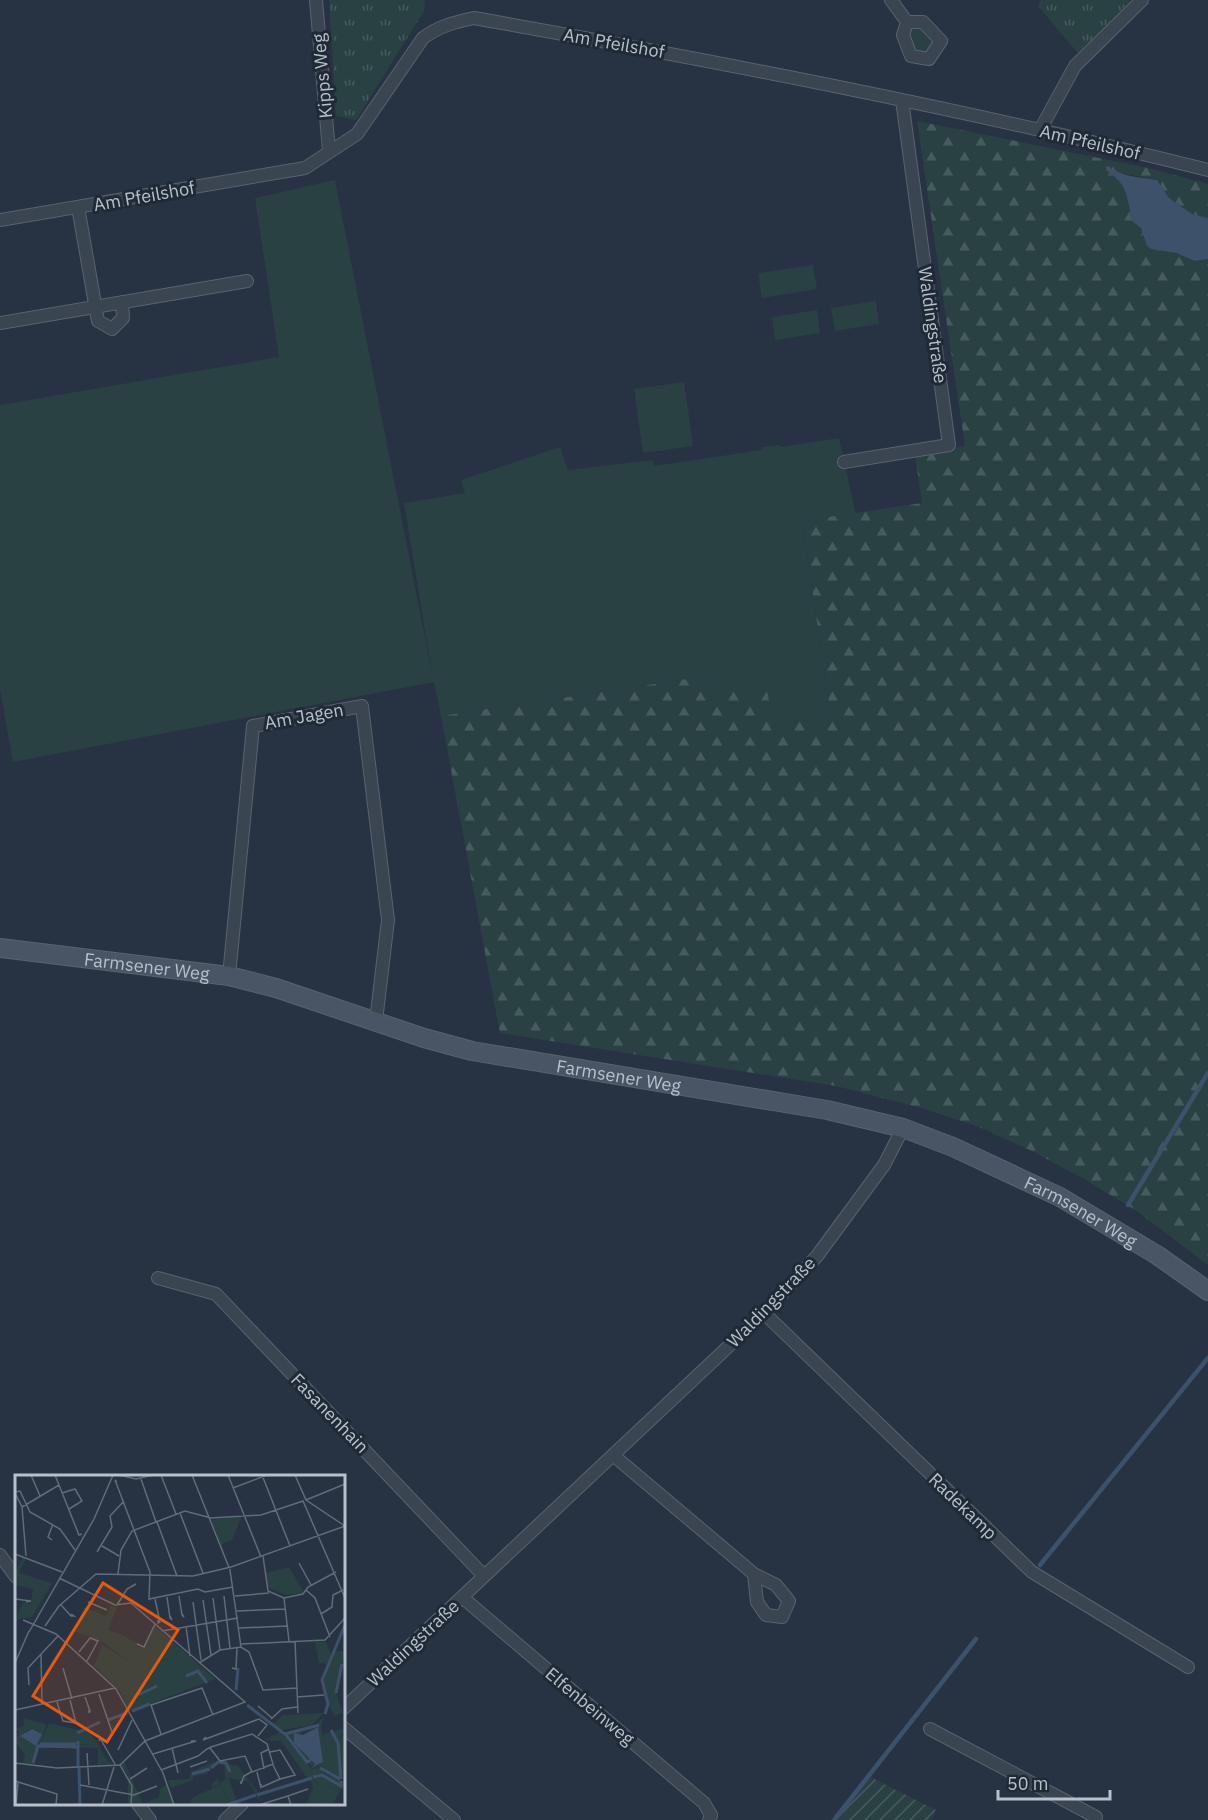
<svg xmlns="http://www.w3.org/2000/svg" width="1208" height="1820" viewBox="0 0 1208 1820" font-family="'IBM Plex Sans',sans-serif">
  <defs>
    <pattern id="forest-firs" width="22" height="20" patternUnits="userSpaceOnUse" patternTransform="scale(1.5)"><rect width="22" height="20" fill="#294143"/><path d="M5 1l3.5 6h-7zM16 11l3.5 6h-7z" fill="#465b5d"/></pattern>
    <pattern id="park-tufts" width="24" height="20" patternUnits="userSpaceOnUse" patternTransform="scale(1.5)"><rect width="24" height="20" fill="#294143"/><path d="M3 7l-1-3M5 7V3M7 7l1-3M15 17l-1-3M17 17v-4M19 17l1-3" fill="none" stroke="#465b5d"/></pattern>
    <pattern id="garden-furrows" width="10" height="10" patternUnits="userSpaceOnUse" patternTransform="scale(1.5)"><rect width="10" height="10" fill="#294143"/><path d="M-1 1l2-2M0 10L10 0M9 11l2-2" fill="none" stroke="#465b5d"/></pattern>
  </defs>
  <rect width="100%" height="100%" fill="#273342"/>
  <path fill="#294143" d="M907 22 923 23 941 40 929 58 911 56Z
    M335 180 432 673 404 503 465 493 461 480 560 447 568 470 652 460 654 466 762 450V447L779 445 781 447 839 438 856 514 802 522 831 717 773 725 713 693 707 676 441 716 434 682 13 762 0 690V405L279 357 255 198Z
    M813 265 817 289 762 298 758 273Z
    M876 301 879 324 835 331 831 308Z
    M817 310 820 333 775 340 772 317Z
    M684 382 693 446 643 453 634 389Z"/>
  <path fill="url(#forest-firs)" d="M917 121 1148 168 1208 184V218L1192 214 1169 198 1157 180 1106 170 1120 181 1129 199 1128 205 1132 220 1141 228 1145 241 1151 249 1176 253 1195 261 1208 259V1265L1134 1209 1084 1179 1032 1151 979 1127 925 1109 836 1086 500 1033 441 716 707 676 713 693 766 684 773 725 831 717 802 521 922 503 915 454 965 446Z"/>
  <path fill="url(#park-tufts)" d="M329 0H425L424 11 356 120 336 116Z
    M1041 0H1130V1L1078 53 1038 6Z"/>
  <path fill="url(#garden-furrows)" d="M868 1776 936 1810 931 1820H833Z"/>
  <path fill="#3d516b" d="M1108 166C1122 177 1139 177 1157 180L1169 198 1192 214 1208 218V259L1195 261 1176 253 1151 249 1147 246 1141 228 1132 221C1126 195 1129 186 1106 170V167Z"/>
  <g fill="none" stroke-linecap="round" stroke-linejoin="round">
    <path stroke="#3d516b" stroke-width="4.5" d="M1128 1205 1208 1073
      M1040 1565 1208 1358
      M834 1820 976 1639"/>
    <defs>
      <path id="street" d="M316 0 329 151
        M891 0 907 22
        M907 22H923L941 41 929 59 911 56 903 35Z
        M1040 130 1075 66 1142 0
        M78 207 98 321 112 329 123 318 122 302
        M0 220 305 168 357 134 423 38C439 26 455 22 474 18 720 62 965 109 1208 170
        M0 323 247 281
        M844 462 949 445 902 100
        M229 976 253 726 362 706 388 920 376 1021
        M158 1278 216 1294 484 1576
        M764 1313 1032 1572 1188 1667
        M613 1455 754 1574 776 1585 789 1601 782 1617 766 1615 757 1602 754 1574
        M0 1555 16 1577
        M462 1597 704 1803 711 1815 709 1820
        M344 1708 764 1313 817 1256 884 1165 903 1128
        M344 1728 454 1820
        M930 1729 1096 1817
        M138 1804 150 1820
        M225 1820 242 1804"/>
      <g id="secondary">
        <path id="s1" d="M0 948 229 976 276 988 424 1038 472 1051 827 1110 903 1128 953 1147 1060 1197 1157 1255 1208 1291"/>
      </g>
    </defs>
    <use href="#street" stroke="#59636f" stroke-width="14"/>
    <use href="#secondary" stroke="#59636f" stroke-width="20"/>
    <use href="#street" stroke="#3b4552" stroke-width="12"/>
    <use href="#secondary" stroke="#495465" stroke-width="18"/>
  </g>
  <g text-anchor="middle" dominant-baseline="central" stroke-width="6" stroke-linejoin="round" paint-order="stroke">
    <g font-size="18" fill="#b8c0cc" stroke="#202a37">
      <text transform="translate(614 43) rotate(10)">Am Pfeilshof</text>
      <text transform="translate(322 76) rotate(-95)">Kipps Weg</text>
      <text transform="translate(1090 142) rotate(13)">Am Pfeilshof</text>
      <text transform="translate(144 196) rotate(-10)">Am Pfeilshof</text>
      <text transform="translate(933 325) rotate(82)">Waldingstraße</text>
      <text transform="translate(304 716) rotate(-10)">Am Jagen</text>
      <text stroke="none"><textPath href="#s1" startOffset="148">Farmsener Weg</textPath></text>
      <text stroke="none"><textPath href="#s1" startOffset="634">Farmsener Weg</textPath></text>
      <text stroke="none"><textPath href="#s1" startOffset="1120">Farmsener Weg</textPath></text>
      <text transform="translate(771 1302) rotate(-46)">Waldingstraße</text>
      <text transform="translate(330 1413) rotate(46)">Fasanenhain</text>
      <text transform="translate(963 1506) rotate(44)">Radekamp</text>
      <text transform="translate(413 1643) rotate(-43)">Waldingstraße</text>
      <text transform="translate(590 1706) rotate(40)">Elfenbeinweg</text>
    </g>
  </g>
  <g transform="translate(15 1475)">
    <rect width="330" height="330" fill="#273342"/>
    <path d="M227 41 217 65 207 69 211 85 196 45ZM96 130 102 132 93 155 110 161 115 158 110 162 123 168 112 185 88 167 59 156 69 132 91 141ZM300 167H311L317 182 320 176H330L321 218 328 238 319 241 307 213 313 189 304 188ZM309 238 297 250 267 255 257 250 268 240ZM330 253 323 267 325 303 305 293 312 278 308 259ZM213 301 222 327 215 329 205 309 198 313 196 310 202 304 205 309Z" fill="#294143"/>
    <path d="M140 151 200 204 115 237 105 216 79 191 87 170 112 185 117 171 130 173ZM309 241 306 251 312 279 308 289 300 295 266 258 302 250ZM303 252 308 287 299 293 296 291 300 289 279 268 281 260ZM309 298 330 307 326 315 302 309 298 302ZM205 310 215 329 177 330 175 325 183 320Z" fill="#294143" fill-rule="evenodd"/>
    <path d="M8 82 11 83 4 98 37 108 17 142 0 145 8 127 16 129 18 114 0 110V98ZM8 243 31 249 27 265 32 271 81 269 76 256 93 287 99 289 83 290V273L23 272 18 289 8 288 10 280 0 267 4 257 0 254 9 251ZM17 254 25 258 21 270 10 265 11 256ZM265 257 297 294 304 293 309 298 298 302 302 309 326 315 318 328 291 330 298 313 295 303 243 320 247 330 234 307 210 302 209 288 223 291 244 318 292 303 266 266 249 265ZM200 286 191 297 193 299 178 301V305L156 313 153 305 174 304 176 297ZM109 287 128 329 144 322 145 314 152 309 158 329 113 330V300L106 290Z" fill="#294143" fill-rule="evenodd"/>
    <path d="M274 92 289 118 271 120 252 112 250 98ZM34 248 63 255 73 252 81 269H25ZM330 258V307L323 288V266ZM302 311H311L324 316 314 327 295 326Z" fill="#294143"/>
    <path d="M303 252 308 287 296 293 300 289 279 268V258L288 260ZM17 254 27 259 21 271 5 261Z" fill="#3d516b"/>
    <path fill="none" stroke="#3d516b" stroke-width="3" d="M171 201 183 196 192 208M221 215 223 193M321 218 327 189M123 220 142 211M232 230 271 260 292 287 296 285M117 236 135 229M310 239 313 229 307 205 330 150M93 245 112 238M316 255 323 268 326 304M62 258 85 247M270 259 304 250M63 266V291M25 269H61M18 288 23 271 62 272M64 293 65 330M196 293 203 287 211 288 215 297M305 293 325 304M177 299 195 294M298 302 307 300 326 311V306M242 320 297 303M212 330 241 320"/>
    <path fill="none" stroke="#616b79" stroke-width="1.5" d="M16 0 25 21M40 0 64 60 67 59M104 0 121 4 138 0M146 0 161 39M177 0 215 95 226 172M213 0 246 82M247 0 275 71M280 0 291 25 330 51M126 4 141 47M102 7 100 5 135 97 134 124 183 114 190 117 218 112M218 13 252 0M0 17 5 16 15 37 45 54 60 75M0 18 7 32 11 81M47 18 60 14 67 26 54 34M291 25 330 9M7 32 44 10M165 38 188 98M142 47 162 101M37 65 33 62 38 49M87 71 104 81M82 77 97 52 95 41 109 26M0 79 47 97M248 81 253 116 269 123 288 119 293 112 321 97M284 88 296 110M103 99 106 75 117 56 170 36 196 43 246 40 288 26 330 123M291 115 300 123 315 162M164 121 167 140 169 142 167 139M209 121 215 173M220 121 254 118M152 122 155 143 157 145 155 141M198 123 205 175M269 123 274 166M0 124 16 126 11 127M140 124 145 147 143 148V145M188 125 196 180M73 127 92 135M178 127 186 185M46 130 56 141H59L56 139M102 130 112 114 121 109 117 111M222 136 270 134M306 139 317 132 318 120 328 115M8 145 41 159 101 214 148 298 159 330M30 151 44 131 81 99 178 101 216 92 330 51M171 151 175 181M224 153 273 151M147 156 223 143M14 157 79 44 98 0M280 166 283 238M122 169 129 172 140 149M226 169 310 165 330 143M64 177 75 163 83 166 72 186M26 179 27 230M0 188 14 156M184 188 205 175 226 172 234 177 248 215 282 213M48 193 57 224M217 193 221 194 222 173M14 210 13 193 43 161M84 219 97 257M70 222 75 236 74 238V235M282 222 309 220M42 227 48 246 61 248 55 225M243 231 257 243M0 235 100 213M256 244 267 234 282 232M146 259 136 230 187 213 198 240M191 262 188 265 244 244 252 250 243 261M84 266 85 263 101 291M157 273 163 298M103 275 117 245M255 277 265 275 280 300 265 304 258 290M72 278 74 310M138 279 181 266H176M0 288 42 293 105 290 130 266 230 227 116 128 100 130 44 103M105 290 117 311 116 330M175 292 192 286M249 294 246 278 254 274M146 295 183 281 192 274 196 272 237 259 252 269 258 289 237 297 230 281 205 286 195 273M242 297 246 313V309M115 304 132 293M0 306 42 319 41 330M226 306V309L229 301 236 297M65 310 119 320 142 311M247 312 265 304M273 321 293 314M1 330 3 308M87 330 99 292M244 330 273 321 276 330"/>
    <path fill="#e8590c" fill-opacity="0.15" stroke="#e8590c" stroke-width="3" d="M88 108 163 155 92 267 18 221Z"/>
    <rect width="330" height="330" fill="none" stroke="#b8c0cc" stroke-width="3"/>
  </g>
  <path d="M998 1790v9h112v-9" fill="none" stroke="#b8c0cc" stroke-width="3"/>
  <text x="1007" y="1790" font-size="18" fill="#b8c0cc" stroke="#202a37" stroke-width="4.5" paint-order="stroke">50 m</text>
</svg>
